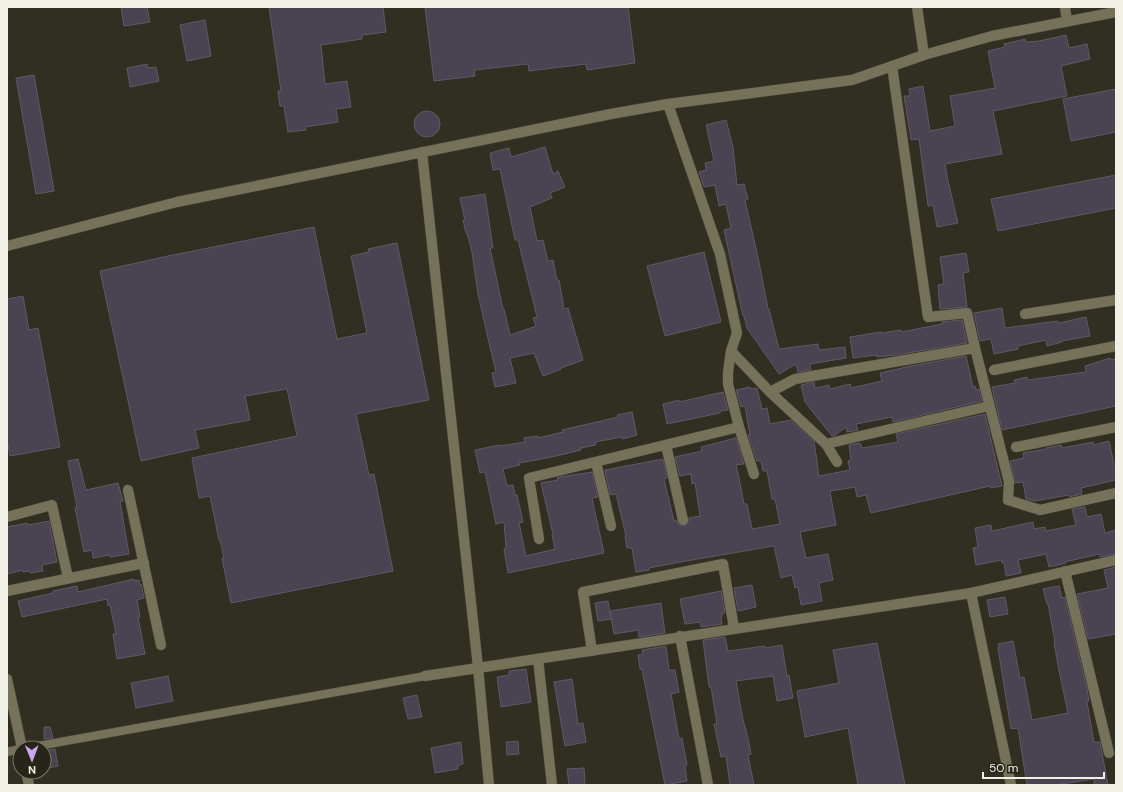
<svg xmlns="http://www.w3.org/2000/svg" width="1123" height="792" viewBox="0 0 1123 792" font-family="'DM Sans',sans-serif">
  <rect width="100%" height="100%" fill="#302f21"/>
  <path fill="#4a4452" stroke="#5f5967" d="M121 7H147L150 22 124 26Z
    M269 7H383L386 32 362 35V39L321 45 325 84 347 81 351 107 336 109 338 122 305 127 306 130 288 132 284 106H280L278 91H281Z
    M425 7H628L635 63 587 70 586 64 529 71 528 64 474 70 475 76 434 81Z
    M205 20 211 56 187 61 180 25Z
    M1066 35 1069 48 1087 44 1090 59 1061 66 1067 96 993 111 1002 154 945 164 948 181 958 223 937 227 933 205 928 206 919 139 911 140 904 96H910L909 89 923 86 930 131 955 126 950 96 995 88 988 51 1005 47 1004 44 1025 39 1026 42 1039 41Z
    M147 64 148 68 156 67 159 81 130 87 127 68Z
    M34 75 54 191 36 194 16 78Z
    M1116 89V132L1071 141 1063 99Z
    M414 124a13 13 0 1 1 26 0a13 13 0 1 1-26 0Z
    M726 120 733 147 737 185 744 184 748 199 745 200 759 262 768 309H769L779 349 818 344 819 350 845 347 846 358 810 364 811 370 798 372 796 364 779 374 747 328 744 316H743L724 230 731 228 726 204 719 206 715 185 704 187 699 172 706 170 705 163 714 161 706 125Z
    M545 147 553 174 558 171 565 187 550 193 552 198 530 207 537 241 543 240 548 261 553 260 557 280H559L564 309 568 308 583 360 561 368V369L543 376 534 353 510 358 516 383 495 387 492 373 496 372 487 334 478 294 472 252 467 233H466L463 220H465L460 198 485 194 493 248H490L503 309H504L510 335 536 326 533 318 537 317 518 240H515L500 169 493 170 490 153 509 148 511 157Z
    M1116 175V208L998 231 991 199Z
    M314 227 337 339 367 333 351 256 369 252 368 249 397 243 429 400 356 414 369 475 374 474 393 571 231 603 222 558H224L220 540H219L210 496 199 498 192 458 297 436 287 389 245 396 250 420 195 430 199 448 141 461 100 271 168 256Z
    M704 252 721 322 665 336 647 266Z
    M966 253 969 272 963 273 967 307 940 309 938 285 944 284 940 257Z
    M23 296 29 330 38 328 60 447 10 456 7 440V299Z
    M1002 308 1005 328 1058 321 1059 323 1086 317 1090 336 1062 341V342L1047 346 1046 340 1018 346V349L994 354 991 339 980 341 974 313Z
    M962 320 967 343 896 355 877 357 876 355 853 358 850 337 881 332 882 333 901 330V332L942 324V322Z
    M966 356 973 387 975 386 976 390 979 389 982 401 893 422 892 417 856 424 858 430 847 432 846 427 835 435 832 436 805 402 801 385 814 382 815 388 829 385 830 389 850 384 851 388 882 381 880 373 911 366Z
    M1110 358 1111 360 1115 359 1116 366V406L1002 430 992 387 1015 383 1014 380 1027 377 1028 380 1086 372 1085 366Z
    M750 387 751 389 757 388 762 409 767 408 770 424 791 420 814 441 819 476 850 470 848 461 851 460 849 445 860 443 862 448 898 442 896 434 985 414 1002 486 990 488V486L871 513 866 495 857 497 855 487 830 491 836 525 800 532 806 558 828 554 833 580 819 583 822 601 801 605 798 587 795 588 792 575 781 578 774 546 686 561 649 568V570L636 572 632 548H627L625 536H626L616 494 610 495 605 470 663 459 667 478 664 479 674 521 676 520 679 525 685 526 689 522V518L700 516 695 483 692 484 691 474 680 476 675 457 702 451 701 447 736 438 744 464 736 465 739 478 744 504H747L752 529 780 524 775 499H772L767 471H763L761 461H757L748 435H750L745 406 741 407 736 390Z
    M723 392 728 410 720 411V413L667 424 663 404 679 400V402Z
    M632 412 637 435 623 439 622 437 595 442 596 445 581 448V450L552 457 519 463 520 465 503 469 507 486 513 485 515 495H517L523 522 519 523 526 556 555 549 552 535 553 534 541 483 558 480 557 478 560 477 592 472 598 497 592 498 604 553 508 573 504 549 506 548 504 522 496 524 485 472 480 473 475 450 500 445V446L525 442 524 438 538 436V438L563 432 562 430 618 417 617 415Z
    M1109 441 1114 464H1116V480L1081 488 1082 494 1069 497V495L1034 501 1026 499 1023 482 1015 483 1010 461 1024 458 1023 453 1046 449V448L1061 445 1062 448 1093 442 1094 445Z
    M78 459 86 490 118 483 123 501H120L129 554 110 557 109 555 93 558 92 550 84 552 75 508 77 507 68 461Z
    M1085 507 1087 517 1101 514 1105 533 1116 530V554L1100 557 1099 554 1065 562 1066 563 1049 567 1046 554 1018 560 1021 573 1006 576 1004 563H1002V560L976 565 973 548 978 547 975 528 991 525 992 531 1033 522 1034 529 1045 527 1046 531 1076 525 1072 509Z
    M49 521 57 562 42 565 43 571 30 573 29 571 23 572V570L7 574V527L27 523 28 525Z
    M1116 567V634L1088 639 1077 594 1108 588 1104 570Z
    M134 579V581L139 580 140 585 141 584 144 598 137 600 140 617H138L145 654 117 659 113 634H116L110 605 108 606 107 599 22 617 18 601 53 593V591L77 586 78 592Z
    M752 585 756 607 738 611 734 588Z
    M1059 586 1062 598 1065 597 1087 689 1089 701 1087 702 1094 742H1100L1108 785H1094V779L1055 785H1027L1018 728 1011 729 998 648H999L998 644 1013 641 1020 678 1024 677 1032 720 1068 713 1059 671 1054 642H1055L1048 604H1047L1043 589Z
    M721 591 725 613H722V617L721 618 722 624 701 627 700 622 685 624 680 599Z
    M1005 597 1008 614 990 617 987 600Z
    M608 601 611 619 598 621 595 603Z
    M661 603 665 633 639 637 638 630 614 634 610 611Z
    M725 637 728 651 765 646V648L782 645 787 676 789 675 793 698 777 701 773 676 736 681 743 720 748 738 751 754 748 755 754 785H730L726 756 721 757 714 724H717L711 687H709L703 640Z
    M877 643 905 785H858L848 728 805 737 797 691 839 683 833 650Z
    M666 646 669 670H675L679 692 671 694 679 739 682 738 687 765 685 766 687 781 665 785 642 669H640L638 655 643 654 642 650Z
    M526 669 531 702 501 707 497 677 509 675V671Z
    M168 676 173 701 136 708 131 683Z
    M572 679 578 724 583 723 586 742 565 746 554 682Z
    M417 695 422 717 408 719 403 698Z
    M44 727H50L53 738 44 739Z
    M518 741 519 754 507 755 506 742Z
    M461 742 463 764 458 765V769L435 773 431 748Z
    M55 749 58 766 44 769V751Z
    M584 768 585 785H569L567 769Z"/>
  <g fill="none" stroke-linecap="round" stroke-linejoin="round">
    <defs>
      <path id="service" d="M27 748 425 676
        M7 752 20 749"/>
      <path id="minor" d="M917 7 924 55
        M1065 7 1067 21
        M892 66 928 317 967 313 975 348 1009 482 1008 500 1040 510 1116 493
        M668 104 720 254 737 333 731 351 728 372V384L739 427 754 474
        M1025 314 1116 300
        M731 351 770 392 826 444 837 462
        M994 370 1116 346
        M770 392 795 379 975 348
        M826 444 989 406
        M666 445 683 520
        M1016 447 1116 427
        M596 462 611 526
        M128 490 161 645
        M7 517 52 505 68 578
        M539 539 529 478 739 427
        M1065 571 1109 753
        M7 591 144 563
        M971 593 1011 785
        M680 636 708 785
        M592 651 583 592 723 564 734 628
        M538 659 552 785
        M425 676 971 593 1116 560
        M7 679 22 748
        M26 772 29 785"/>
      <path id="tertiary" d="M422 152 478 667 489 785
        M7 246 177 202 611 114 668 104 852 80 924 55 992 36 1116 12"/>
    </defs>
    <use href="#service" stroke="#4b4a3d" stroke-width="9"/>
    <use href="#minor" stroke="#4b4a3d" stroke-width="11"/>
    <use href="#tertiary" stroke="#4b4a3d" stroke-width="11"/>
    <use href="#service" stroke="#757259" stroke-width="8"/>
    <use href="#minor" stroke="#757259" stroke-width="10"/>
    <use href="#tertiary" stroke="#757259" stroke-width="10"/>
  </g>
  <rect width="1123" height="792" fill="none" stroke="#f1f0e7" stroke-width="16"/>
  <g transform="translate(32 760) rotate(179)"><circle r="19" fill="#272517" stroke="#78766a"/>
  <path d="M0-3L7 15L0 10L-7 15Z" fill="#c7a6ef"/>
  <text y="-6" font-size="11" font-weight="bold" text-anchor="middle" fill="#f1f0e7">N</text>
  </g>
  <path d="M983 772v6h121v-6" fill="none" stroke="#f1f0e7" stroke-width="2"/>
  <text x="989" y="772" font-size="12" fill="#f1f0e7" stroke="#272517" stroke-width="3" paint-order="stroke">50 m</text>
</svg>
